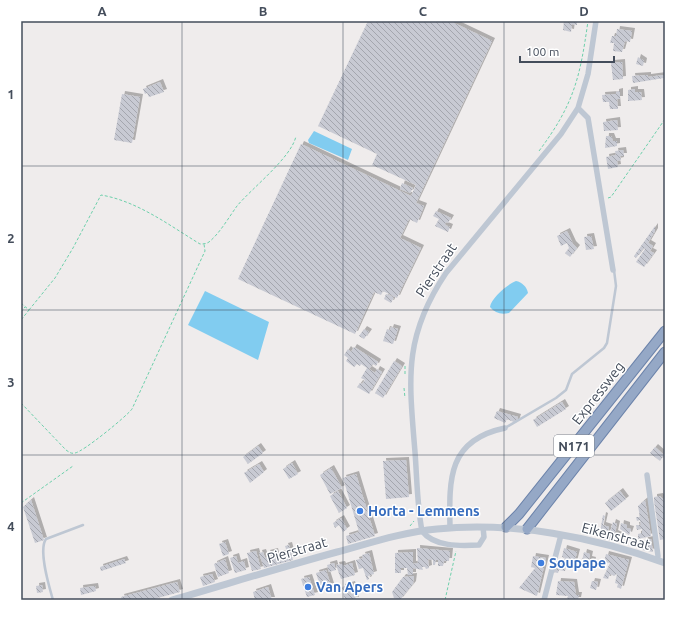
<svg xmlns="http://www.w3.org/2000/svg" width="686" height="621" viewBox="0 0 686 621" font-family="Ubuntu,sans-serif">
  <defs>
    <pattern id="building-back-hatch" width="6" height="6" patternUnits="userSpaceOnUse"><rect width="6" height="6" fill="#c8cad3"/><path d="M-1 5l2 2M0 0l6 6M5-1l2 2" fill="none" stroke="#a4a6ae"/></pattern>
    <filter id="shadow"><feDropShadow dx="3" dy="-3" stdDeviation="0" flood-color="#0004"/></filter>
  </defs>
  <rect width="100%" height="100%" fill="#efecec"/>
  <path fill="#81ccf0" d="M314 131 352 149 348 160 309 143 308 140Z
    M516 281C522 282 527 287 528 293L509 313C501 315 495 313 490 307 491 298 508 284 516 281Z
    M205 291 269 322 258 360 188 325Z"/>
  <path fill="url(#building-back-hatch)" filter="url(#shadow)" d="M368 21H450L492 41 416 203 424 206 417 223 409 219 400 238 421 248 402 287 397 298 383 291 381 295 374 292 355 334 238 279 301 144 411 196 416 185 372 165 377 154 318 126Z
    M564 21H577V25L572 24 571 32 563 30Z
    M617 29 632 31 630 42 625 41 622 52 613 51 614 43H610L612 36H616Z
    M638 57 644 61 643 66 636 64Z
    M622 62 623 79 613 80 611 63Z
    M648 75V77L663 75 664 78 633 83 632 76Z
    M160 82 164 92 149 97 147 93 145 94 143 89Z
    M635 89V92H641L642 100 628 101V90Z
    M620 91V99H617L618 109H610L609 102H603L602 95 616 94V92Z
    M122 94 140 97 132 143 114 140Z
    M617 120 618 130 604 131 603 122Z
    M606 136H611L613 141H617V146L605 148Z
    M623 150 624 156H620L621 160 617 161 618 167 608 169 606 157 616 155 615 151Z
    M402 183 413 188 410 193 400 189Z
    M436 211 451 218 448 223 446 222 445 225 450 227 448 232 435 226 439 219 433 216Z
    M655 226V231L648 243 653 246 650 251 654 253 644 267 636 262 645 249 644 248 636 258 634 256Z
    M567 231 573 244 577 248 570 257 565 253 569 248 567 243 561 246 557 236Z
    M591 236 594 249 586 250 584 237Z
    M386 294 394 297 391 303 384 299Z
    M391 327 398 329 393 344 383 341 387 329 390 330Z
    M364 329 369 332 364 339 359 336Z
    M354 347 378 362 376 366 373 364 369 369 375 373 377 369 382 372 369 394 357 387 360 383 362 384 365 380 361 378 367 368 361 364 360 366 357 364 354 367 346 361 348 358 344 355 348 349 351 352Z
    M394 361 402 366 383 398 375 393Z
    M562 402 566 409 537 427 533 420Z
    M497 411 518 417 516 423 507 419 505 423 494 418Z
    M258 446 263 453 248 464 243 457Z
    M655 447 664 455 660 461 650 453Z
    M406 460 409 497 386 499 383 461Z
    M292 463 298 474 289 479 283 469Z
    M259 464 264 472 250 483 244 473Z
    M331 468 342 488 330 494 320 475Z
    M356 474 375 536 348 544 346 536 359 532 343 478Z
    M338 491 347 508 339 513 330 496Z
    M620 491 626 499 611 511 605 503Z
    M660 496 665 501 663 505 665 506V539L660 540 654 501V497Z
    M31 500 44 540 35 543 23 507Z
    M645 500 651 536 638 539V534L642 533V529L637 530 636 525H641L640 520 637 521 636 517H640L638 506Z
    M603 515 605 516 603 525 609 527 606 540 599 538Z
    M341 518 347 529 343 532 339 525 335 528 333 523Z
    M613 522 617 524 615 533 619 535 617 542 608 540Z
    M621 523 627 525V528L631 529 629 535 620 529Z
    M651 539 653 552 642 550 645 540Z
    M225 542 229 554 223 556 219 544Z
    M289 545 293 560 264 568 259 553 263 552 265 558 269 557 267 553 275 551 276 555 287 552 285 546Z
    M417 548 450 551 449 561H444L443 566H438V560H436L435 565H433V560L428 559 429 568 426 569 425 567H422L423 570 413 568V575H408L407 568H401V573H395V553L413 552V564L418 563Z
    M564 548 577 552 574 564 567 563 565 571 559 570 558 573 553 572 555 565 561 566 565 558 562 557Z
    M256 551 261 569 252 571 247 553Z
    M584 552 590 554 589 559 593 560 591 567 581 565Z
    M369 553 374 574 368 576 369 579 367 580 363 568 359 569 356 560 363 558 362 555Z
    M606 554 629 560 621 589 617 587 618 584 615 583 617 574 614 576 610 574 608 579 603 578 610 563 604 562Z
    M236 556 238 563 244 561 246 570 235 573 230 558Z
    M533 556 546 558 537 596 519 588 535 568 531 567Z
    M124 559 126 563 101 571 100 567Z
    M225 559 229 573 218 577 214 564Z
    M334 563 336 570 329 572 327 565Z
    M352 563 355 575 341 579 336 565 342 564 343 566Z
    M326 570 331 586 321 589 316 573Z
    M212 574 215 582 203 586 200 577Z
    M414 576 413 584 400 600 394 598 392 592 403 577Z
    M309 577 315 595 307 597 301 579Z
    M558 581 574 582 576 595H579L578 600H567L568 596 556 595Z
    M592 581 598 582 596 590 590 588Z
    M177 582 180 592 150 600H122L121 597Z
    M352 584 356 600H345L342 587Z
    M42 585 43 592 37 593 36 586Z
    M95 586 96 591 81 595 80 588Z
    M268 587 272 600H255L253 592Z"/>
  <g fill="none" stroke-linecap="round" stroke-linejoin="round">
    <defs>
      <path id="trunk" d="M506 527 519 514 665 331
        M527 529 665 352"/>
    </defs>
    <use href="#trunk" stroke="#6c83aa" stroke-width="11"/>
    <path stroke="#6dd0ab" stroke-width="1" stroke-dasharray="3 2" stroke-linecap="butt" d="M539 151C574 104 580 78 588 21
      M608 198 611 197 665 119
      M21 303 29 310 21 320
      M29 310 55 278 73 248 101 195C137 201 169 225 200 244 203 244 206 244 209 242 220 233 229 217 237 206 252 188 292 157 296 136
      M21 312 25 307
      M405 374V364
      M404 388 405 398
      M21 403 66 450C69 452 71 454 75 453 83 452 127 416 132 409L205 251 204 244
      M21 503 73 466
      M410 526 414 521
      M445 600 456 551"/>
    <path stroke="#bec7d3" stroke-width="2.5" d="M505 428 556 398 566 390 572 374 604 348 607 343 616 286 614 270
      M53 600C49 586 38 550 46 539L83 525"/>
    <path stroke="#bec7d3" stroke-width="5.5" d="M578 108 588 118 613 270
      M647 475 658 556 657 560
      M483 527 484 537 479 545C460 546 434 547 422 531 417 505 417 478 415 452 409 378 403 337 446 273L561 134 578 108 588 74 596 21
      M450 528C449 478 448 440 505 428
      M544 600 561 535"/>
    <path stroke="#bec7d3" stroke-width="7" d="M172 600C227 584 282 567 337 552 370 543 403 532 437 529 511 521 595 537 665 563"/>
    <use href="#trunk" stroke="#95a8c6" stroke-width="9"/>
  </g>
  <path fill="none" stroke="#444d5b" stroke-width="1" stroke-opacity="0.55" d="M182 21V600M343 21V600M504 21V600M21 166H665M21 310H665M21 455H665"/>
  <g fill="#3f7fe0" stroke="#fff" stroke-width="1.5">
    <circle cx="360" cy="511" r="4"/>
    <circle cx="541" cy="563" r="4"/>
    <circle cx="308" cy="587" r="4"/>
  </g>
  <g text-anchor="middle" dominant-baseline="central" stroke-width="3" stroke-linejoin="round" paint-order="stroke">
    <rect fill="#fff" stroke="#7c828c" stroke-width="1" x="554" y="435" width="40" height="22" rx="3"/>
    <g font-size="13" font-weight="bold" fill="#444d5b">
      <text x="574" y="446">N171</text>
    </g>
    <g font-size="14" fill="#444d5b" stroke="#fff">
      <text transform="translate(436 270) rotate(-56)">Pierstraat</text>
      <text transform="translate(598 393) rotate(-52)">Expressweg</text>
      <text transform="translate(616 536) rotate(15)">Eikenstraat</text>
      <text transform="translate(297 550) rotate(-16)">Pierstraat</text>
    </g>
    <g font-size="14" font-weight="bold" fill="#366cbe" stroke="#fff" text-anchor="start">
      <text x="368" y="511">Horta - Lemmens</text>
      <text x="549" y="563">Soupape</text>
      <text x="316" y="587">Van Apers</text>
    </g>
  </g>
  <rect width="686" height="621" fill="none" stroke="#ffffff" stroke-width="44"/>
  <path d="M520 56v6h94v-6" fill="none" stroke="#444d5b" stroke-width="2"/>
  <text x="526" y="56" font-size="12" fill="#444d5b" stroke="#ffffff" stroke-width="3" paint-order="stroke">100 m</text>
  <rect x="22" y="22" width="642" height="577" fill="none" stroke="#444d5b" stroke-width="1.5"/>
  <g font-size="13" text-anchor="middle" font-weight="bold" fill="#444d5b">
    <text x="102" y="16">A</text>
    <text x="263" y="16">B</text>
    <text x="423" y="16">C</text>
    <text x="584" y="16">D</text>
    <text x="11" y="99">1</text>
    <text x="11" y="243">2</text>
    <text x="11" y="387">3</text>
    <text x="11" y="531">4</text>
  </g>
</svg>
